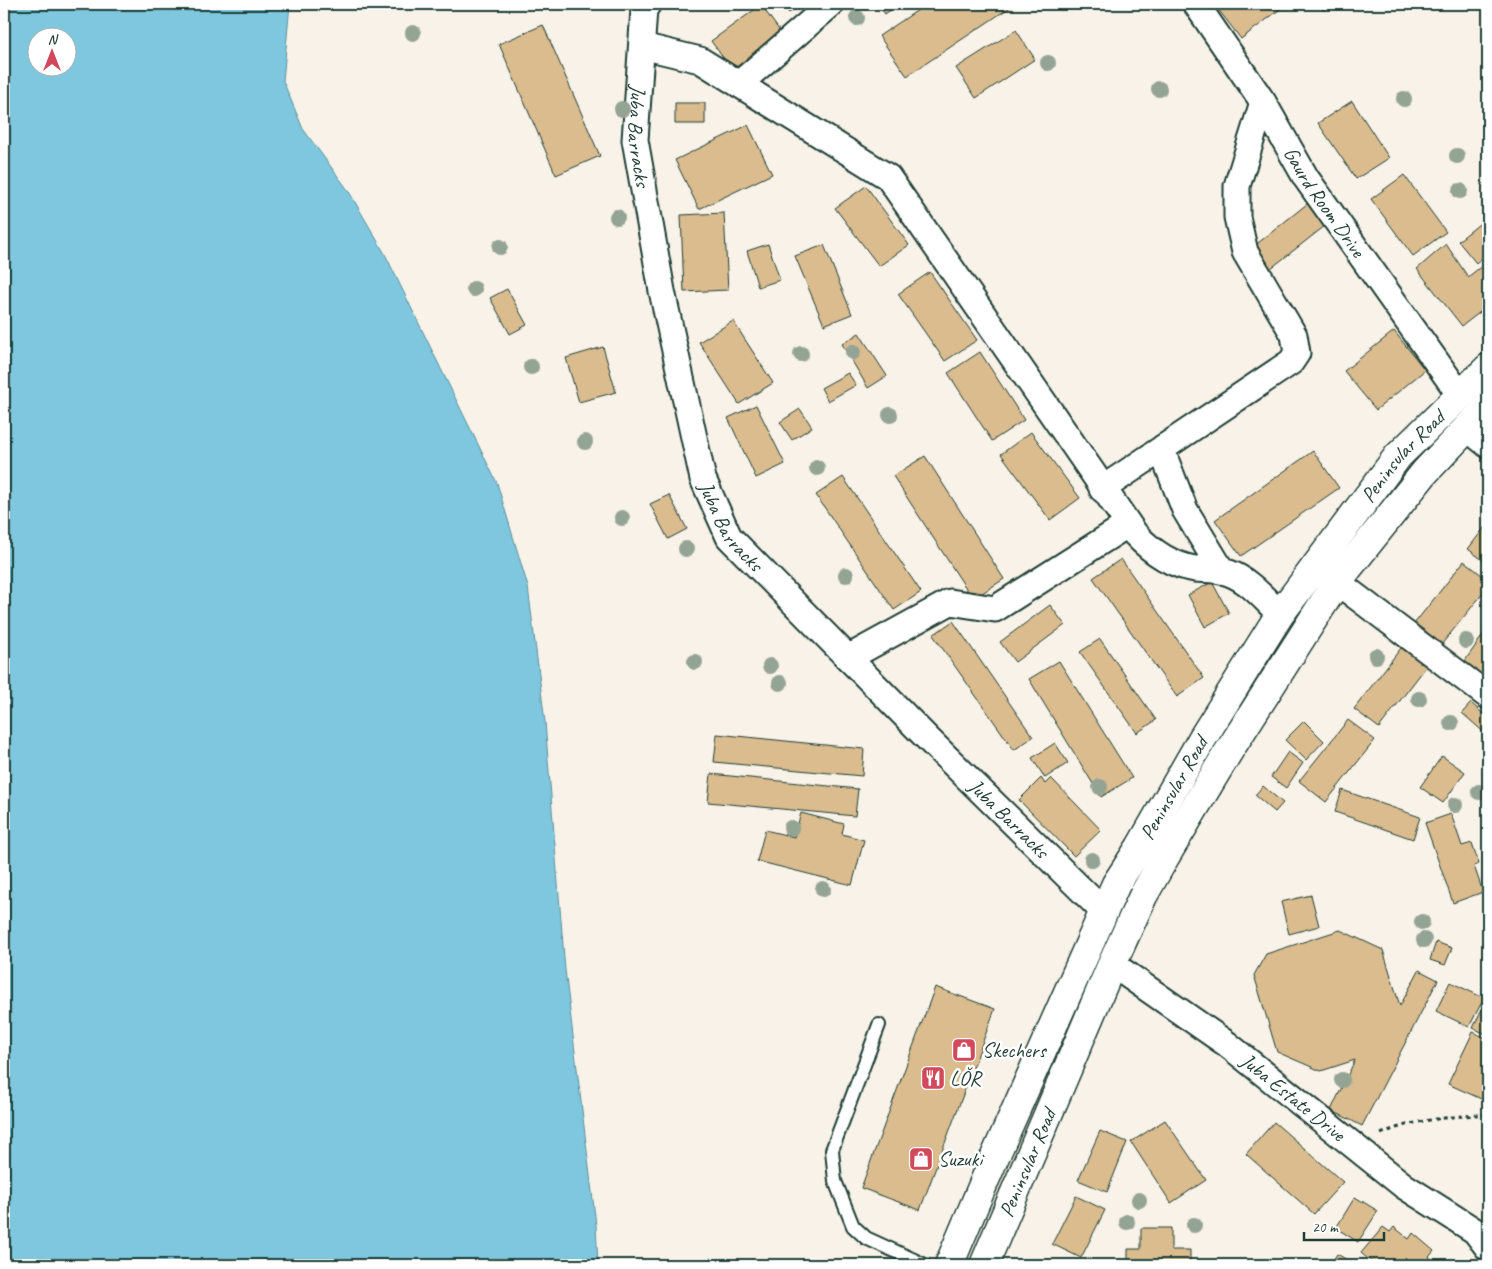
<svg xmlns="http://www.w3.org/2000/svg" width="1492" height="1269" viewBox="0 0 1492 1269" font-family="Caveat,sans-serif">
  <rect width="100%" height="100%" fill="#f8f2e8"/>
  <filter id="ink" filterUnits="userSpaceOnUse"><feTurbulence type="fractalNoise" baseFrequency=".02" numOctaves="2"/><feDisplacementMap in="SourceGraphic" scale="10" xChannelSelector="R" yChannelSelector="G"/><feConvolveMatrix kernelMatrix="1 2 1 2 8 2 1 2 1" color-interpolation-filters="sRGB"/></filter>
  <g filter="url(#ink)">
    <path fill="#7fc7df" stroke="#59909b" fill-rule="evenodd" d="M4 4H290L283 81 303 129 348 190 385 254 441 369 497 483 528 587 545 722 565 970 596 1225 598 1265H4ZM38 38H68V68H38Z"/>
    <path fill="#dabc8e" stroke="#1f3d34" d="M782 4H801L789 13Z
      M878 4H899L885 14Z
      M927 4H1015L907 76 879 36Z
      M1225 4H1287L1241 39 1218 9Z
      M1318 4H1331L1323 10Z
      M761 5 782 34 732 70 711 41Z
      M543 25 600 156 556 175 499 44Z
      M1016 30 1035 59 976 98 956 68Z
      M1352 101 1389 158 1356 179 1318 123Z
      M675 103H705V124H675Z
      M748 125 772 174 699 209 675 160Z
      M1404 175 1446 232 1413 256 1371 199Z
      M866 186 909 245 879 266 835 208Z
      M1312 200 1330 222 1270 269 1253 247Z
      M724 213 728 290 684 292 681 215Z
      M1488 217V253L1476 263 1458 241Z
      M768 244 780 280 758 287 747 251Z
      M1446 244 1468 277 1488 261V306L1462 326 1417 269Z
      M824 245 852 314 824 325 795 256Z
      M930 272 977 340 945 361 898 294Z
      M507 289 527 325 510 334 490 298Z
      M733 321 773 383 739 404 699 342Z
      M1394 331 1425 370 1376 410 1344 371Z
      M859 333 887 376 868 388 842 344Z
      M603 347 616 392 579 402 566 358Z
      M980 352 1024 420 992 441 948 373Z
      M848 373 856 385 828 401 821 388Z
      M756 405 785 464 756 478 728 418Z
      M800 409 812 427 792 440 780 422Z
      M1031 432 1080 498 1050 520 1001 454Z
      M1313 451 1339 488 1241 556 1215 520Z
      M925 456 1004 579 973 599 893 476Z
      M843 477 921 592 894 610 816 495Z
      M669 495 687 529 668 539 650 504Z
      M1488 523V564L1468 549Z
      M1121 559 1204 678 1177 697 1093 578Z
      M1464 561 1488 580V587L1441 645 1414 624Z
      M1212 582 1229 613 1205 627 1188 595Z
      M1050 605 1065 625 1015 662 1000 642Z
      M953 621 1033 737 1014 750 933 635Z
      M1488 628V680L1464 662Z
      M1100 639 1156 720 1137 733 1080 652Z
      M1404 644 1429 663 1379 728 1354 709Z
      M1059 661 1132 778 1101 797 1029 679Z
      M1471 703 1488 718V736L1462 713Z
      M1348 720 1375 740 1326 802 1299 781Z
      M1304 721 1324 741 1306 760 1285 740Z
      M717 734 864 749 862 776 714 762Z
      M1055 743 1068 763 1045 778 1032 758Z
      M1288 752 1303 763 1286 788 1271 777Z
      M1442 756 1465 772 1443 803 1420 787Z
      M711 774 858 789 855 816 708 802Z
      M1041 778 1045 784 1051 778 1101 830 1074 856 1019 800Z
      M1263 786 1283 803 1275 812 1255 795Z
      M1342 790 1420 817 1413 839 1335 812Z
      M801 813 844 824 842 834 864 840 852 885 757 861 765 830 794 837Z
      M1451 814 1462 846 1472 843 1479 864 1474 866 1483 892 1453 903 1425 823Z
      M1311 895 1319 926 1289 934 1281 902Z
      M1340 930 1383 950 1400 1006 1419 970 1438 980 1362 1126 1331 1110 1355 1060 1321 1071 1277 1052 1254 975 1266 954Z
      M1436 942 1452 948 1445 965 1430 960Z
      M1450 982 1484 998 1469 1027 1436 1011Z
      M935 987 995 1009 920 1210 861 1188Z
      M1488 996V1035L1473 1028Z
      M1473 1032 1488 1039V1102L1448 1084Z
      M1165 1120 1206 1180 1171 1203 1131 1142Z
      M1274 1122 1343 1182 1314 1214 1246 1154Z
      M1100 1131 1127 1142 1107 1192 1078 1180Z
      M1076 1196 1105 1210 1081 1258 1052 1244Z
      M1355 1197 1378 1211 1358 1242 1336 1228Z
      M1383 1227 1390 1232 1394 1227 1409 1239 1413 1233 1434 1251 1429 1257 1439 1265H1375L1361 1253Z
      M1141 1228H1171V1250H1190V1265H1128V1249H1141Z
      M1337 1254 1356 1265H1330Z"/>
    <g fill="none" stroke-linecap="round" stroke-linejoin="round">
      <defs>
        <path id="service" d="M879 1025 832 1150 835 1181 853 1226 866 1238 925 1265"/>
        <g id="minor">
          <path id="s1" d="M648 4 644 9 635 140 662 291 703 479 729 537 929 740 1104 912"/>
          <path id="s2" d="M1196 4 1263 102 1306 178 1460 395"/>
          <path d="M642 46 700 60 888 177 1135 534C1151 551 1171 565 1195 569 1206 570 1218 569 1229 573 1249 580 1265 600 1280 614"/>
          <path d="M739 84 831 4"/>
          <path d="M1467 428 1488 445"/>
          <path d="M1164 447V456L1185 510 1222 571"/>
          <path d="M1102 489 1291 362 1297 353 1294 335 1245 252 1237 217V186L1263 102"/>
          <path d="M1337 582 1488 696"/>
          <path d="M848 658 950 602 995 609 1127 525"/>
          <path id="s3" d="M1112 964 1227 1044 1404 1186 1475 1231 1488 1248"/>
        </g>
        <g id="primary">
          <path id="s4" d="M949 1265 993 1161 1116 884 1140 847 1202 739 1280 614 1398 456 1488 368"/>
          <path id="s5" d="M984 1265 1112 964 1143 896 1165 857 1227 754 1337 582 1425 472 1488 406"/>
        </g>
      </defs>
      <use href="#service" stroke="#1f3d34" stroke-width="16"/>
      <use href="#minor" stroke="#1f3d34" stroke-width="29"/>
      <use href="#primary" stroke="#1f3d34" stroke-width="31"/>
      <path stroke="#1f3d34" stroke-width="3" stroke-dasharray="4 4" stroke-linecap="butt" d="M1381 1134C1414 1119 1452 1117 1488 1114"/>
      <use href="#service" stroke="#fff" stroke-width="12"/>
      <use href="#minor" stroke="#fff" stroke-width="25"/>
      <use href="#primary" stroke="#fff" stroke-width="28"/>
    </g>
    <g fill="#94a494">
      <circle cx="857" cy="18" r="8"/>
      <circle cx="413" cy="33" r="8"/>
      <circle cx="1048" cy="63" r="8"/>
      <circle cx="1159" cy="89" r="8"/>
      <circle cx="1404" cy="99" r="8"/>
      <circle cx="622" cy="109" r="8"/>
      <circle cx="1457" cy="156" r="8"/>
      <circle cx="1460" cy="191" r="8"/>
      <circle cx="617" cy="217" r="8"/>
      <circle cx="500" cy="247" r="8"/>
      <circle cx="474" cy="289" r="8"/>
      <circle cx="853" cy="352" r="8"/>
      <circle cx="801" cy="354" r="8"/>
      <circle cx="531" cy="367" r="8"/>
      <circle cx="890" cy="415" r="8"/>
      <circle cx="585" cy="442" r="8"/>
      <circle cx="817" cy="468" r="8"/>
      <circle cx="622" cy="518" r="8"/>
      <circle cx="686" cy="549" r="8"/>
      <circle cx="846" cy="575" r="8"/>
      <circle cx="1466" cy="641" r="8"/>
      <circle cx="1376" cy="656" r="8"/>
      <circle cx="695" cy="662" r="8"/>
      <circle cx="770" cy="666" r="8"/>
      <circle cx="780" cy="683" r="8"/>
      <circle cx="1419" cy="699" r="8"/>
      <circle cx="1451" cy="723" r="8"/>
      <circle cx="1100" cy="787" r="8"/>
      <circle cx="1479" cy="792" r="8"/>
      <circle cx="1455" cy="805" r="8"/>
      <circle cx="791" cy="828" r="8"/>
      <circle cx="1092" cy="860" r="8"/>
      <circle cx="823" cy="889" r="8"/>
      <circle cx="1422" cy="922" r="8"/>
      <circle cx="1424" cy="940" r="8"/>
      <circle cx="1342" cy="1080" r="8"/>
      <circle cx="1139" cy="1200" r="8"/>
      <circle cx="1127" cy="1222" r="8"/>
      <circle cx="1194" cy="1225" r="8"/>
    </g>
  </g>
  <defs>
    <symbol id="shop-square" viewBox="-11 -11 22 22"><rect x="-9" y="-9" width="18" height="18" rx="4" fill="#d1495b" stroke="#fff"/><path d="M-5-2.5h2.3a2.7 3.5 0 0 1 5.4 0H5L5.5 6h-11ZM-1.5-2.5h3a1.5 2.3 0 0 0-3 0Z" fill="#fff"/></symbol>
    <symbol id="restaurant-square" viewBox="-11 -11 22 22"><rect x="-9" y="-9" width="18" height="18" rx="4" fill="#d1495b" stroke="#fff"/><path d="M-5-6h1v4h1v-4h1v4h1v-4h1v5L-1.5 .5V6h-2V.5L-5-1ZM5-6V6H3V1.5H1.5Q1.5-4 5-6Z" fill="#fff"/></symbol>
  </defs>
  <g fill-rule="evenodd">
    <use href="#shop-square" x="950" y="1036" width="28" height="28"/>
    <use href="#restaurant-square" x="919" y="1064" width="28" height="28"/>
    <use href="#shop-square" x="907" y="1145" width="28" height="28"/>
  </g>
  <g text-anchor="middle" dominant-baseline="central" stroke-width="5" stroke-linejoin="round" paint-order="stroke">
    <g font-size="21" fill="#1f3d34" stroke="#fff">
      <text stroke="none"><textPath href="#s1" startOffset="134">Juba Barracks</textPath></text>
      <text stroke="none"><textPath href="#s2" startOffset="236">Gaurd Room Drive</textPath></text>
      <text stroke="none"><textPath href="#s4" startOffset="932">Peninsular Road</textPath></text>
      <text stroke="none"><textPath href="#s1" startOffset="539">Juba Barracks</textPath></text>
      <text stroke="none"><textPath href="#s4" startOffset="528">Peninsular Road</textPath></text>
      <text stroke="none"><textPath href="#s1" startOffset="944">Juba Barracks</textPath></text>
      <text stroke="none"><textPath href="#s3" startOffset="225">Juba Estate Drive</textPath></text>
      <text stroke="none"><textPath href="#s5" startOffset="111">Peninsular Road</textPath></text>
    </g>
    <g font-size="21" fill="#1f3d34" stroke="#fff" text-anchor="start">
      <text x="982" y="1050">Skechers</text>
      <text x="950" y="1078">LŎR</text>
      <text x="938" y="1159">Suzuki</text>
    </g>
  </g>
  <rect width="1492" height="1269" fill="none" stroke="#fff" stroke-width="20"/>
  <rect x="10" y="10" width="1472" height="1249" fill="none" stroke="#1f3d34" stroke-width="2" filter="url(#ink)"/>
  <g transform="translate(52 52)"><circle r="24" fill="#ffffff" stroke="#a5b1ae"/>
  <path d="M0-4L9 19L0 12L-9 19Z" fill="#d1495b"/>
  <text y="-8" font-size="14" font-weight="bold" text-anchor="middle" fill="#1f3d34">N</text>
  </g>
  <path d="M1304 1232v8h80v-8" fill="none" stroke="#1f3d34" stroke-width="2.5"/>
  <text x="1312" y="1232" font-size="15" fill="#1f3d34" stroke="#ffffff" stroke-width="4" paint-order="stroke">20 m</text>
</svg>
